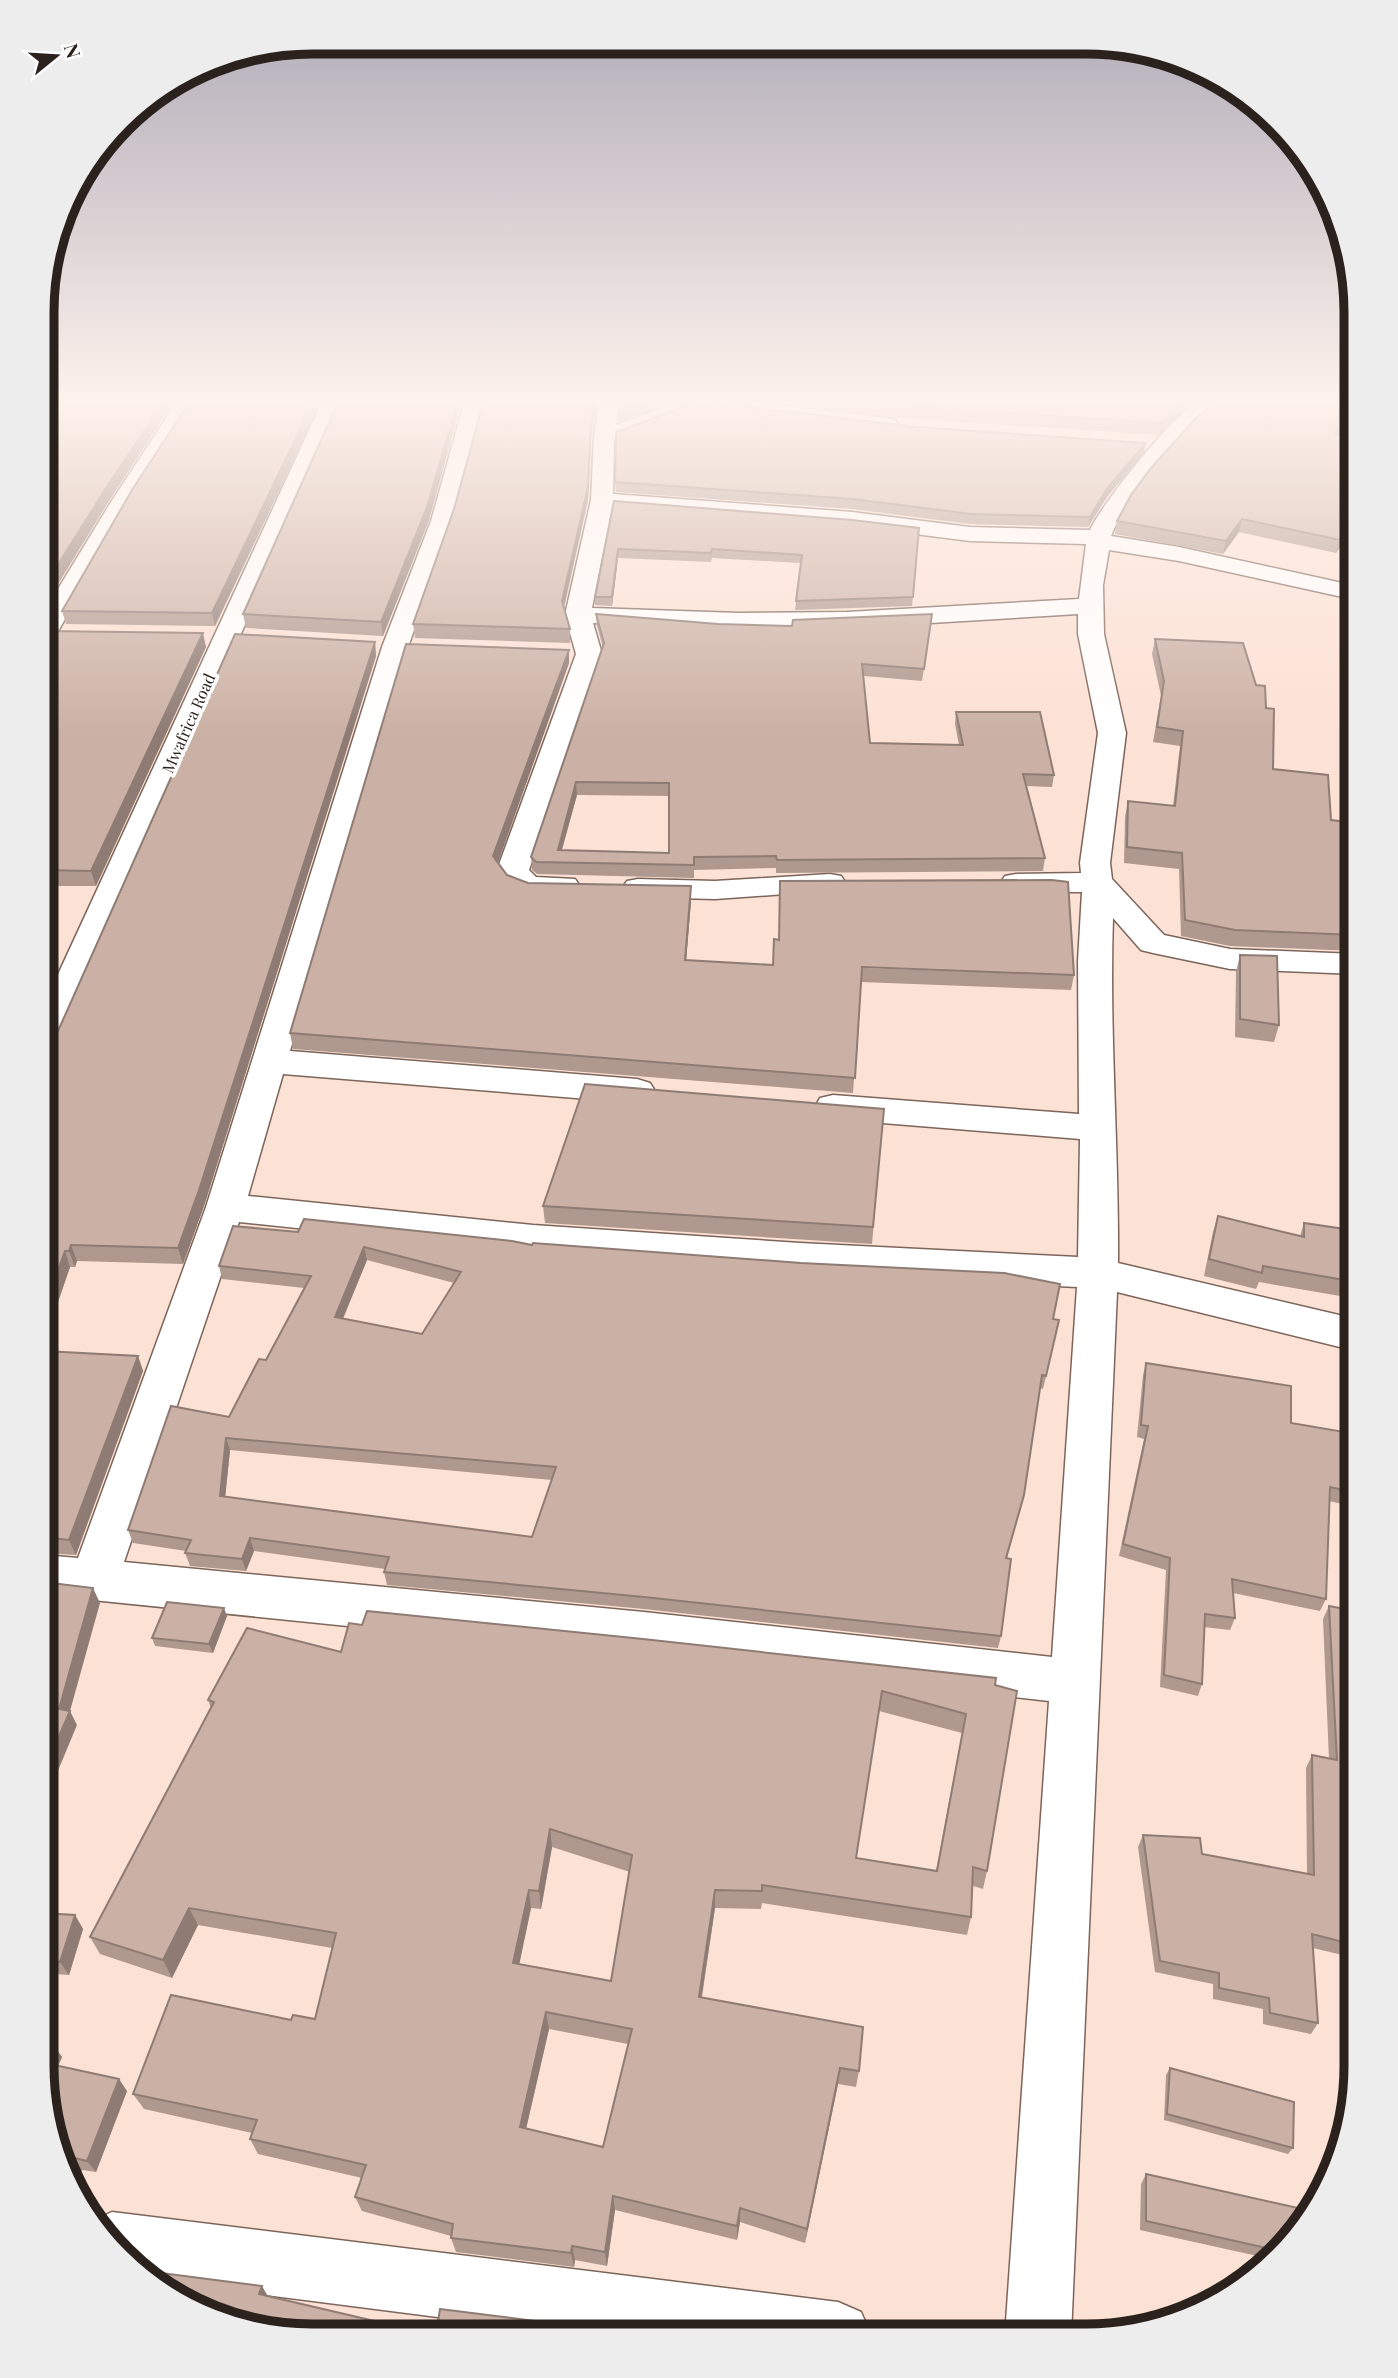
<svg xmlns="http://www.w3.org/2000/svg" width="1398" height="2378" viewBox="0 0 1398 2378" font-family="'Playfair Display',serif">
  <rect width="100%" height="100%" fill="#fce1d5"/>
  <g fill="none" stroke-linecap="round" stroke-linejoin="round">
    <defs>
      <path id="minor" d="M44 400H62L51 414 44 416Z
        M178 400H198L133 502 57 633 53 638 44 641V612L111 502Z
        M323 400H343L61 1046 55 1054 43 1057V1007Z
        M465 400H485L453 521 408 647 290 1051 637 1079 650 1083 655 1091 650 1099 637 1103 283 1074 248 1196 533 1225 800 1243 1078 1257 1080 1139 833 1119 820 1116 815 1107 820 1098 833 1095 1079 1114 1078 961 1082 892H1016L1005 890 1000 883 1005 876 1016 874 1081 873 1080 863 1098 733 1078 634V614L847 628 739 629 593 623 602 654 529 870 536 877 575 879 580 886 575 893C549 899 507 901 497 870L576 654 565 615 591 500 594 437 599 400H619L616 425 683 400H733L888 418 895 420 898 424 895 428 888 430 699 407 614 440 613 494 852 512 970 527 1090 530C1102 504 1177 408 1202 400 1208 398 1218 400 1224 400 1217 411 1201 418 1192 428 1162 459 1127 496 1111 536L1179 547 1356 586V600L1179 561 1109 550 1103 585 1104 634 1126 733 1110 863 1112 879 1164 935 1230 949 1356 954V974L1230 969 1153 953 1141 950 1113 918C1109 1033 1119 1148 1118 1263L1356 1319V1351L1117 1292 1071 2336H1005L1049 1701 644 1656 43 1595V1555L78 1558 206 1207 382 647 431 521ZM612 507 852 526 970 541 1086 544 1079 599 847 612 739 613 592 608ZM239 1222 533 1253 800 1273 1077 1287 1052 1657 644 1612 124 1562Z
        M830 874 841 876 846 883 841 890 715 899 638 897 627 895 622 888 627 881 638 879 715 881Z
        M112 2212 838 2302 861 2312 871 2335H578L148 2280 98 2230 92 2221Z"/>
    </defs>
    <use href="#minor" stroke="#7c655a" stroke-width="3"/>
    <use href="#minor" fill="#fff" fill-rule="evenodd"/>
  </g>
  <path fill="#af988e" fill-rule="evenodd" d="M191 400H322L215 626 66 624 62 611Z
    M339 400H462L429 520 383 636 246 628 243 614Z
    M597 400 591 437 588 500 564 608 570 629V643L415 638 413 624 454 509Z
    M750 400H1199L1159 435 916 419Z
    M1356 400V409L1339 435 1356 438V523L1336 553 1239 532 1223 554 1115 534 1117 521Z
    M917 427 1144 452 1107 497 1088 527 970 524 852 509 616 492 615 482Z
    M614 501 919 528 912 606 795 610 801 563 712 558 711 562 618 558 612 606 595 605V597Z
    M596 614 718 624 792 626H931L922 681 864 676 870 743 959 745 955 724 956 712 1054 775 1052 787 1026 786 1045 858 1043 871 776 873V868L694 870V878L537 874 532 870 531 857 603 648 597 626ZM577 795 669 796V853L562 850Z
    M44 631 206 647 96 886H43Z
    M1155 639 1256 685 1266 708 1273 769 1331 820 1356 823V951L1230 946 1181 936 1179 869 1124 863 1125 817 1128 801 1173 806 1180 746 1153 742 1161 696 1152 654Z
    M375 642 376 656 204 1206 183 1264 77 1261 75 1267H70L47 1334H43V1042L50 1041Z
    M569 650V663L498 862 507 875 528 883 691 901 686 960 773 965 1074 975 1071 990 861 982 853 1093 293 1049 290 1033Z
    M1240 955 1279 1025 1274 1042 1235 1037 1236 972Z
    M884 1109 872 1244 545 1223 543 1206Z
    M1218 1216 1300 1236 1304 1223 1356 1266V1288L1352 1298 1259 1282 1256 1289 1204 1276 1213 1232Z
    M298 1232 532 1245 1059 1320 1043 1389 1040 1388 1021 1507 1007 1558 1001 1636 998 1648 644 1609 387 1585 384 1572 385 1569 254 1551 246 1571 190 1566 185 1553 186 1551 133 1543 128 1530 229 1417 266 1360 304 1288 222 1279 219 1266ZM367 1260 454 1283 422 1334 343 1319ZM230 1450 552 1480 532 1537 225 1497Z
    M43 1355 138 1356 143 1371 76 1555 43 1553Z
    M1146 1363 1291 1423 1356 1434V1507L1329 1501 1326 1599 1320 1611 1233 1593 1235 1618 1230 1630 1204 1627 1202 1684 1198 1696 1160 1687 1166 1570 1119 1556 1144 1439 1137 1437 1143 1375Z
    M1329 1606 1356 1611 1355 1958 1313 1948 1318 2023 1311 2034 1263 2024V2009L1213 1999V1984L1155 1972 1138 1847 1143 1835 1202 1854 1307 1874 1306 1768 1312 1755 1329 1759 1323 1619Z
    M227 1616 213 1653 155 1646 152 1638Z
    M341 1652 995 1685 987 1871 983 1889 973 1886 971 1917 967 1935 762 1903 761 1909 715 1908 702 1997 859 2071 856 2087 838 2084 805 2243 740 2222 737 2240 615 2210 607 2266 575 2260 574 2267 456 2252 451 2238V2236L362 2211 355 2197 362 2178 258 2154 250 2139 252 2133 144 2109 133 2094 291 2020 315 2019 332 1948 198 1925 172 1978 100 1954 90 1937 211 1708 208 1700ZM879 1711 962 1733 936 1871 856 1859ZM552 1847 630 1872 611 1981 519 1964 531 1908 541 1909ZM549 2029 628 2044 603 2147 526 2129Z
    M42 1913 75 1915 83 1929 69 1975 42 1973Z
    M53 2045 62 2057 58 2066 127 2091 96 2172 82 2170 74 2189 62 2169Z
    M1170 2068 1293 2148 1288 2154 1164 2120 1166 2075Z
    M1146 2174 1300 2230 1271 2259 1140 2230 1141 2184Z"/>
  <path fill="#8e7c74" d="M165 400H175L109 501 44 607V587L106 488Z
    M314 400H322L215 626 212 613Z
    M458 400H462L429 520 383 636 381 622Z
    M594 400H597L591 437 588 500 562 614V601Z
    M644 400H677L619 421V409Z
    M1187 400H1199L1159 435 1161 423Z
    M1356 402V409L1332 446 1335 434Z
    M1146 443 1144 452 1107 497 1088 527 1090 517 1108 487Z
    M1356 515V523L1336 553 1340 540Z
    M1242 519 1239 532 1223 554 1226 541Z
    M618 549V558L612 606V597Z
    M203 633 206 647 96 886 91 871Z
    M375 642 376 656 204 1206 183 1264 178 1248Z
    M569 650V663L495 871 493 856Z
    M576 782 577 795 558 863V850Z
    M691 886V901L685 975V960Z
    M51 957 56 973 43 1000V973Z
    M71 1245 77 1261 75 1267 69 1251Z
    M364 1247 367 1260 338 1330 335 1317Z
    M65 1251 70 1267 47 1334 43 1324V1311Z
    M138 1356 143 1371 76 1555 69 1540Z
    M226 1438 230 1450 224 1509 220 1496Z
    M250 1538 254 1551 246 1571 242 1559Z
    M93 1588 100 1603 70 1711 77 1725 42 1809V1775L59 1709Z
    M224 1608 227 1616 213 1653 209 1644Z
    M550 1829 552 1847 541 1909 539 1891Z
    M529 1890 531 1908 516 1980 513 1963Z
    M715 1890V1908L699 2013V1997Z
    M189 1908 198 1925 172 1978 163 1960Z
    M75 1915 83 1929 69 1975 60 1962Z
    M546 2012 549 2029 523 2142 520 2127Z
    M53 2045 62 2057 54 2075 45 2063Z
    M840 2068 838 2084 805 2243 807 2229Z
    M119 2079 127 2091 96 2172 87 2161Z
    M74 2158 82 2170 74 2189 66 2175Z
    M613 2196 615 2210 607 2266 605 2252Z
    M740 2208V2222L737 2240V2226Z
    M572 2246 575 2260 574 2267 571 2253Z
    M262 2286 269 2298 259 2294Z
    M559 2324 561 2335H557Z"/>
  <path fill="#cbb1a5" stroke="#8e7c74" stroke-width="2" fill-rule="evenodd" d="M52 400H165L106 488 44 587V405L50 403Z
    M191 400H314L212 613 62 611 132 490Z
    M339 400H458L427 507 381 622 243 614Z
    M484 400H594L591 424 588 487 562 601 570 629 413 624 454 509Z
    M620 400H644L619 409Z
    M852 400H1187L1161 423 917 407Z
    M1218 400H1356V402L1335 434 1356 438V515L1340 540 1242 519 1226 541 1117 521 1131 495 1151 468 1196 418Z
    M699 401 917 427 1146 443 1108 487 1090 517 971 514 853 499 615 482 616 432Z
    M614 501 852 520 919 528 913 597 796 601 802 555 712 549 711 553 618 549 612 597H595Z
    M596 614 718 624 792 626 793 620 932 614 924 669 862 664 870 743 963 745 956 712H1040L1054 775 1023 774 1045 858 777 860 776 856 694 857V865L536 862 531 857 604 643ZM576 782 669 783V853L558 850Z
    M44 631 203 633 91 871 44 870Z
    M235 634 375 642 199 1190 178 1248 71 1245 69 1251H65L43 1311V1042L50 1041 58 1031Z
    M1155 639 1243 643 1256 685 1265 686 1266 708 1274 709 1273 769 1328 775 1331 820 1356 823V935L1235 930 1185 920 1182 853 1127 847 1128 801 1175 806 1183 731 1157 727 1164 681Z
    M406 644 569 650 493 856 507 875 528 883 691 886 685 960 773 965 774 939 779 940 780 881 1052 880 1068 882 1074 975 862 967 855 1078 290 1033Z
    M1240 955 1277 956 1279 1025 1240 1019Z
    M43 957H51L43 973Z
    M585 1084 884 1109 873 1227 543 1206Z
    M1218 1216 1304 1237V1223L1351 1230 1356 1266V1282L1263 1266 1262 1273 1209 1259Z
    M304 1219 512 1241 532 1245 533 1243 801 1263 1004 1273 1060 1284 1053 1319 1059 1320 1046 1376 1042 1375 1024 1495 1006 1558 1011 1559 1001 1636 644 1597 384 1572 389 1557 250 1538 242 1559 185 1553 191 1540 128 1530 171 1406 229 1417 259 1359 266 1360 311 1276 219 1266 233 1226 298 1232ZM364 1247 461 1272 422 1334 335 1317ZM226 1438 556 1467 532 1537 220 1496Z
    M44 1351 138 1356 69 1540 43 1537V1355Z
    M1146 1363 1291 1386V1423L1356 1434V1493L1330 1487 1326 1599 1232 1579 1235 1618 1205 1614 1202 1684 1164 1675 1170 1558 1123 1544 1148 1426 1141 1425Z
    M43 1582 93 1588 59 1709 70 1711 42 1775Z
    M167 1602 224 1608 209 1644 152 1638Z
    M1329 1606 1356 1611 1355 1945 1312 1934 1318 2023 1270 2013 1269 1998 1219 1988V1973L1160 1961 1143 1835 1200 1838 1202 1854 1314 1875 1312 1755 1337 1760Z
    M367 1611 643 1639 996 1678 995 1685 1017 1691 987 1871 973 1867 971 1917 762 1885V1891L715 1890 699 1997 863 2027 859 2071 840 2068 807 2229 740 2208 737 2226 613 2196 605 2252 572 2246 571 2253 451 2238 453 2224 355 2197 366 2165 250 2139 257 2120 133 2094 171 1995 291 2020 293 2015 315 2019 336 1933 189 1908 163 1960 90 1937 214 1702 208 1700 247 1628 341 1652 349 1623 362 1625ZM882 1691 966 1714 937 1871 856 1858ZM550 1829 632 1855 611 1981 513 1963 529 1890 539 1891ZM546 2012 632 2029 603 2147 520 2127Z
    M42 1913 75 1915 60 1962 42 1960Z
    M42 2043 53 2045 45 2063 119 2079 87 2161 74 2158 66 2175 62 2169 42 2066Z
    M1170 2068 1294 2102 1293 2148 1167 2114Z
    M1146 2174 1311 2211 1300 2230 1280 2251 1146 2221Z
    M138 2270 262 2286 259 2294 430 2334H277L208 2315 147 2280Z
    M440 2309 559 2324 557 2335 436 2334Z"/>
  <linearGradient id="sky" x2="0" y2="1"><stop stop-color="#afaab7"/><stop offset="0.55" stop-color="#fef2ec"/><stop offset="1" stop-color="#fef2ec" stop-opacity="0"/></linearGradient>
  <rect width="1398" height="732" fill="url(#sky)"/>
  <g text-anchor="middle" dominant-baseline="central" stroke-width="7" stroke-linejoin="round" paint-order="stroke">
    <g font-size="16" fill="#2b221d" stroke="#fff">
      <text transform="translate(188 723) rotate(-66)">Mwafrica Road</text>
    </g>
  </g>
  <path d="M0 0H1398V2378H0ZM312 54H1086A258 258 0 0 1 1344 312V2066A258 258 0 0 1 1086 2324H312A258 258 0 0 1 54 2066V312A258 258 0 0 1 312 54Z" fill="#eeeded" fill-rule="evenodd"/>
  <path fill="none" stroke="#2b221d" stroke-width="9" d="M312 54H1086A258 258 0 0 1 1344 312V2066A258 258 0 0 1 1086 2324H312A258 258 0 0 1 54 2066V312A258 258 0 0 1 312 54Z"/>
  <g transform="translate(56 56) rotate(72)" stroke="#ffffff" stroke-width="5" paint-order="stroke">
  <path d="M0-5L12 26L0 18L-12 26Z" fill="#2b221d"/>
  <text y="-10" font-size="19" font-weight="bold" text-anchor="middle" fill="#2b221d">N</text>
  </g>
</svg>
